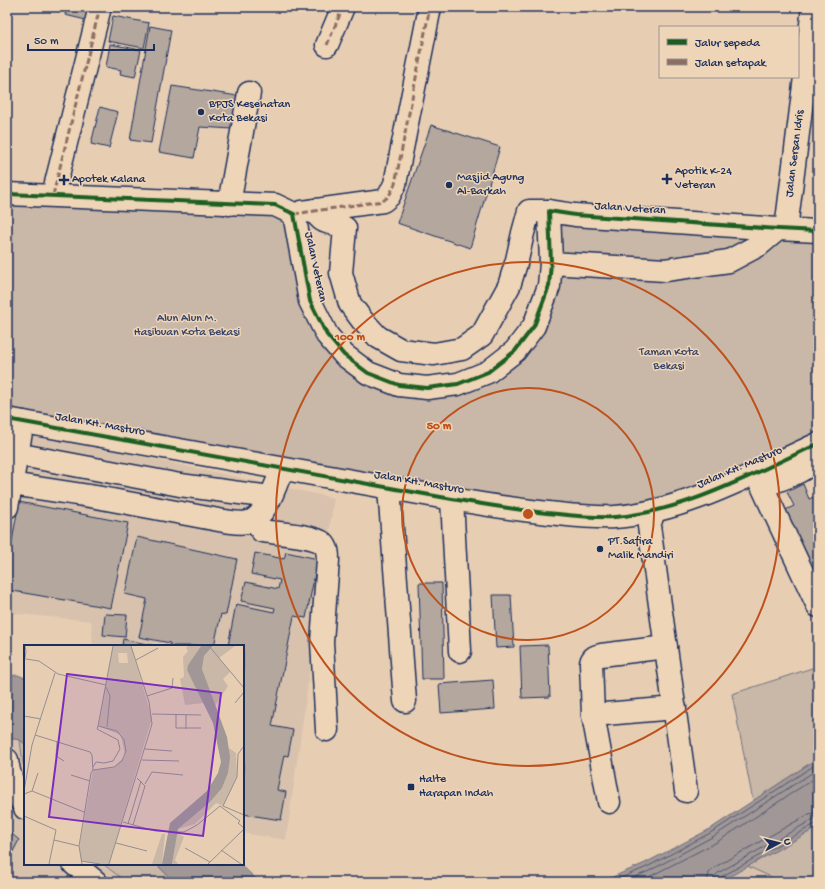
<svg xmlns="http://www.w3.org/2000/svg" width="825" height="889" viewBox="0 0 825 889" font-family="'Gochi Hand',sans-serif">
  <rect width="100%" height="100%" fill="#e7ceb3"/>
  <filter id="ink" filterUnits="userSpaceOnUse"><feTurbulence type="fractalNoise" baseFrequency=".025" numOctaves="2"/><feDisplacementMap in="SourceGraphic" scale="8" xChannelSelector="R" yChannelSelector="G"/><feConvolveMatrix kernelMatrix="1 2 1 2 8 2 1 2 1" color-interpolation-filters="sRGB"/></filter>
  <g filter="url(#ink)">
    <path fill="#d8c2ad" d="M9 428 334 498 286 840 243 833V646H93L91 621 7 613V442Z
      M7 633 20 740 23 764 25 768V864H103L126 882H7Z
      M747 866 782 882H718Z"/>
    <path fill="#c9b7a7" stroke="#727382" d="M7 194 294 214 310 301 368 373 458 384 534 326 549 211 818 231V444L615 515 7 419Z
      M818 666V758L753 801 732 694Z
      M20 740 25 744V768L23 764Z
      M818 827V882H782L747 866Z
      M103 864H156L174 882H126Z"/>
    <path fill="#a09796" stroke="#6b6d80" d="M18 675 25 678V744L20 740 7 738V676Z
      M818 758V827L720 882H601L645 863 710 829Z
      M156 864H240L256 879 263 882H174Z"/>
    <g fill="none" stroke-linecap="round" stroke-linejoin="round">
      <path stroke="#505974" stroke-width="1" d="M611 882 647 867 712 832 818 763
        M624 882 649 871 714 836 818 769
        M639 882 717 842 818 776
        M707 882 709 873 715 867 809 814 818 812
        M713 882 714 877 718 873 812 820 818 818
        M718 882 721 877 815 824 818 823"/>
    </g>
    <path fill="#b4a79e" stroke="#1b2f5e" d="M67 7H90L86 20 65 15Z
      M113 16 149 23 144 48 108 41Z
      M150 26 171 30 151 143 130 140Z
      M110 44 141 50 135 77 120 74 121 70 106 67Z
      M172 86 238 96 232 129 200 127 194 158 159 152Z
      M100 107 118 112 109 148 91 144Z
      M431 125 500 147 470 248 397 223Z
      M803 484 809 499 818 495V603L777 514 794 506 787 492Z
      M19 502 128 523 111 608 7 590V569Z
      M137 537 237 559 226 615 221 614 214 646H170V643L139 637 147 599 125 594Z
      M286 552 318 559 306 618 294 616 272 726 293 730 288 756 284 755 277 790 286 792 281 820 243 814V646H228L236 604 274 612 275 608 241 601 246 582 278 589 280 580 251 574 255 553 284 559Z
      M419 583H442L444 679H422Z
      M493 595H511L514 647 496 648Z
      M105 614 127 615 125 637 103 635Z
      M123 639 156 646H122Z
      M548 645 550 697 522 698 520 646Z
      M493 680 495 709 441 713 439 684Z
      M7 830 19 840 7 863Z"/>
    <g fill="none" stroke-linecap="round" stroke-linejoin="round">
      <defs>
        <g id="minor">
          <path d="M327 45 343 7"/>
          <path d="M7 194 275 205 294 214 310 301 327 335 344 355 368 373 399 385 427 388 458 384 488 372 515 351 534 326 549 286 551 263 549 211 575 215 778 229 818 231"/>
          <path d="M53 195 100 7"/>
          <path d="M229 204 249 93"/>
          <path d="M314 210C325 229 332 219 345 228L341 273 350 304 362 320 378 337 401 350 434 354 462 349 482 335 509 286 517 260 523 233 529 211H549"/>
          <path d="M302 212 383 201 389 196 395 184 430 7"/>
          <path id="s1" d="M786 229 805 77 813 7"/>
          <path d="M551 263 665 270 729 261 759 245 778 229"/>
          <path d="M7 419 452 499C487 505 522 511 558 514 577 516 596 518 615 517 685 512 756 472 818 444"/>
          <path d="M16 454 180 485 270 497"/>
          <path d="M756 473 818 606"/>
          <path d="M11 484 96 497 224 521C232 522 241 524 248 522 266 518 276 484 282 469"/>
          <path d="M763 486C773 482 804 472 810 464 813 459 811 453 810 448"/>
          <path d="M389 488 405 701"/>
          <path d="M452 499 460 651"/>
          <path d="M7 507 23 422"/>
          <path d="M654 511 649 526 686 791"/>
          <path d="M254 520 262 531C275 533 313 535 323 543 328 548 328 554 328 560L322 642 327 730"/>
          <path d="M593 715 675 708"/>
          <path d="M7 760C9 777 16 793 25 808"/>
          <path d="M609 802 593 715 591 663C592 658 595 656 601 655L666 647"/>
          <path d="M74 864 96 882"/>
        </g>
      </defs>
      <use href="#minor" stroke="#1b2f5e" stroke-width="25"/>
      <use href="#minor" stroke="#efd5b7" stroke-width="22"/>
      <path stroke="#8d6e63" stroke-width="3" stroke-dasharray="6 3" stroke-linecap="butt" d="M327 45 343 7
        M53 195 100 7
        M294 214 383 201 389 196 395 184 430 7"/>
      <defs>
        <path id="cycleway" d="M7 194 275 205 294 214 310 301 327 335 344 355 368 373 399 385 427 388 458 384 488 372 515 351 534 326 549 286 551 263 549 211 575 215 778 229 818 231
          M7 419 452 499C487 505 522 511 558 514 577 516 596 518 615 517 685 512 756 472 818 444"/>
      </defs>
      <use href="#cycleway" stroke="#efd5b7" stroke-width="6"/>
      <use href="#cycleway" stroke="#1b5e20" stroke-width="4"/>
    </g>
  </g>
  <g fill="none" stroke="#bf511c" stroke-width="2">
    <circle cx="528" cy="514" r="126"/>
    <circle cx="528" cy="514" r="252"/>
  </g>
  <g fill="#1b2f5e" stroke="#efd5b7" stroke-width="1.5">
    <circle cx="201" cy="112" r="4"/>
    <path d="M665 173h4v4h4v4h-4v4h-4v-4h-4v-4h4z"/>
    <path d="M62 174h4v4h4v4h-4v4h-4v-4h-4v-4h4z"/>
    <circle cx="449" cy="185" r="4"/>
    <circle cx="600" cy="549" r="4"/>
    <rect x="407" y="783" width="8" height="8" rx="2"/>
  </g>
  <g text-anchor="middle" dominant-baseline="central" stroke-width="3" stroke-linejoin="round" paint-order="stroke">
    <g font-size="12" fill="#1b2f5e" stroke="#efd5b7" text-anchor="start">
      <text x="209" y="105">BPJS Kesehatan<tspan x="209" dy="14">Kota Bekasi</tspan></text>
      <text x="675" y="172">Apotik K-24<tspan x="675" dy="14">Veteran</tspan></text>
      <text x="457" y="178">Masjid Agung<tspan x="457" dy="14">Al-Barkah</tspan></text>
      <text x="72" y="180">Apotek Kalana</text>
      <text x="608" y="542">PT.Safira<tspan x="608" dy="14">Malik Mandiri</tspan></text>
      <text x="419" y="780">Halte<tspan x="419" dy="14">Harapan Indah</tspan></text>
    </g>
    <g font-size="12" fill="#1b2f5e" stroke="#efd5b7">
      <text stroke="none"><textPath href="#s1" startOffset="76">Jalan Sersan Idris</textPath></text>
      <text transform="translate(630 209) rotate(4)">Jalan Veteran</text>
      <text transform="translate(315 267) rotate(78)">Jalan Veteran</text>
      <text transform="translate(100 425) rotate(10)">Jalan KH. Masturo</text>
      <text transform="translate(740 468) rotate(-23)">Jalan KH. Masturo</text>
      <text transform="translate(419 483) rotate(10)">Jalan KH. Masturo</text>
    </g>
    <g font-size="12" fill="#354369" stroke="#efd5b7">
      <text x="187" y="319">Alun Alun M.<tspan x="187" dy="14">Hasibuan Kota Bekasi</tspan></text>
      <text x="669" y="353">Taman Kota<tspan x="669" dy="14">Bekasi</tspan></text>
    </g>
  </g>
  <g transform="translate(24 645)">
    <rect width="220" height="220" fill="#e7ceb3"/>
    <path d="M89 1H107L128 73 85 219H76L57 216 55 202 69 125 90 122 101 111 97 90 74 81ZM94 8H103L104 18H95ZM164 1H177L164 20 163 25 180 58 161 60 156 34 160 32 159 12 164 6 162 3ZM190 1H211L195 13 206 27 199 34 204 41 191 61 178 24 180 11ZM205 103 212 108 213 132 199 161 192 158 171 179 154 184 186 157 198 143 204 128ZM153 188 160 192 151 215 154 219H148ZM138 189H141L138 219H128Z" fill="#c9b7a7" fill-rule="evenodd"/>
    <path d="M177 1H189L180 11 178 24 203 92 206 112 204 128 198 143 186 157 154 184 148 219H138L146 178 183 146 194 128 197 117 189 78 163 25 164 20Z" fill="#a09796"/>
    <path fill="none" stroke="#958e91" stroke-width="1" d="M185 1 220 43M2 14 15 16 34 29 82 40M112 15 134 3M0 20 2 6 1 1M82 42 86 51 83 82M123 51 148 43 149 33M211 58 220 47M128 69 177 70M152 70V83H177M0 71 17 74M162 84V70M11 90 66 107 68 110 69 125M33 96 32 111 40 116M220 101 214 109 213 132 199 161 220 170M121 104 148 106M118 115 155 116M69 122 72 117 80 118 89 116 96 104 94 95 73 84 74 81M47 130 66 136M121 139 128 127 159 130M0 146 8 100 31 28M8 146 14 128M0 149 8 146 60 167M0 171 32 185 25 219M99 177 131 186 160 187 173 180 196 161 216 176 214 178 220 183M104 179 117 136M109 180 121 141 113 133M30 195 55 201M92 198 123 206M161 203 186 217M197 205 217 219M57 216 76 219M58 219 55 201 67 128 69 125 90 122 98 116 102 106 100 95 93 86 74 81 89 1M85 219 128 79 125 57 107 1M184 219 220 184"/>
    <path fill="#7b2cbf" fill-opacity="0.15" stroke="#7b2cbf" stroke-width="2" d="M43 29 197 48 179 191 25 172Z"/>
    <rect width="220" height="220" fill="none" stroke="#1b2f5e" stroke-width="2"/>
  </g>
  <circle cx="528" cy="514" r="6" fill="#bf511c" stroke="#efd5b7" stroke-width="2"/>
  <g font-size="12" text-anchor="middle" font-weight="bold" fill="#bf511c" stroke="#efd5b7" stroke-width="3" stroke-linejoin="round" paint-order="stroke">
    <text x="350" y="340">100 m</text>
    <text x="439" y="429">50 m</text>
  </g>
  <rect width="825" height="889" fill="none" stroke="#efd5b7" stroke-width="24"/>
  <rect x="12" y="12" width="801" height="865" fill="none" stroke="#1b2f5e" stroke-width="1.5" filter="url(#ink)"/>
  <rect x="659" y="26" width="140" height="52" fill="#efd5b7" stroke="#9a9393"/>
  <rect x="667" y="39" width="20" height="6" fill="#1b5e20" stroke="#9a9393"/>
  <text x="695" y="46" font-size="12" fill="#1b2f5e">Jalur sepeda</text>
  <rect x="667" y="59" width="20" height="6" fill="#8d6e63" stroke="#9a9393"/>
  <text x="695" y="66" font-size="12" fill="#1b2f5e">Jalan setapak</text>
  <g transform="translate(779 843) rotate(83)" stroke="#efd5b7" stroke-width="3" paint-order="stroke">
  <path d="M0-3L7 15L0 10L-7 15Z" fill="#1b2f5e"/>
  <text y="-6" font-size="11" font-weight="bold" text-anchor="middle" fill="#1b2f5e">U</text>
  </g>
  <path d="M28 44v6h126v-6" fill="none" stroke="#1b2f5e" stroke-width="2"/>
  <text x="34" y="44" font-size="12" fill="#1b2f5e" stroke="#efd5b7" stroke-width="3" paint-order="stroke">50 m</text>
</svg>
